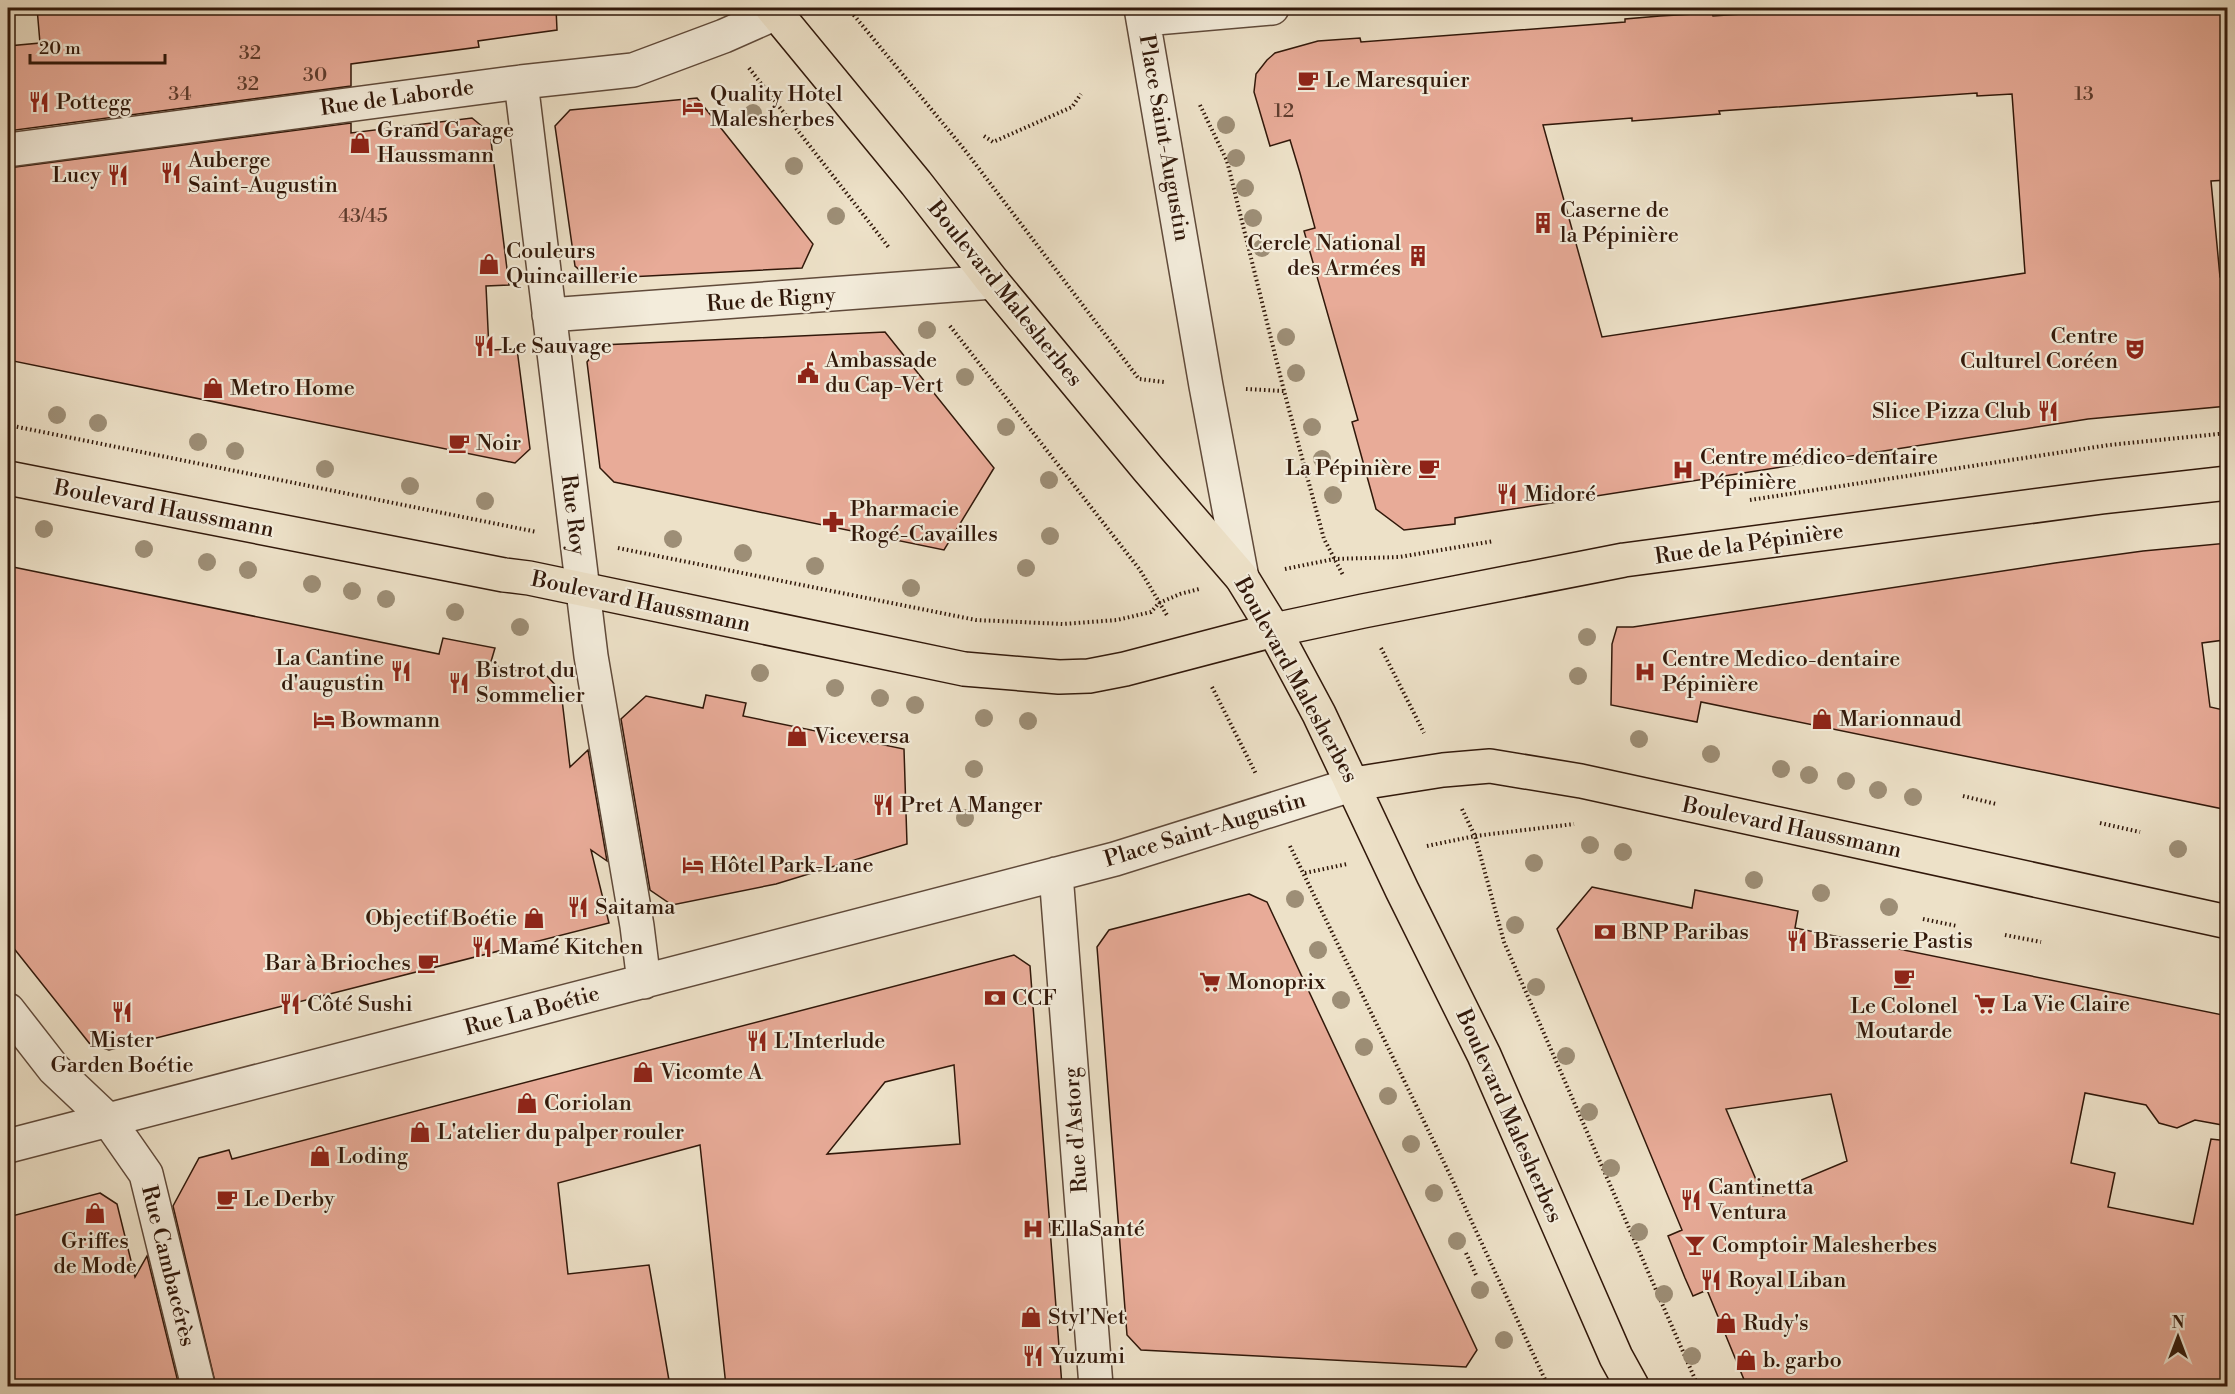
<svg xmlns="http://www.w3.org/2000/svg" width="2235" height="1394" viewBox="0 0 2235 1394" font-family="'Libre Bodoni',serif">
  <rect width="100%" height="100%" fill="#ede1c8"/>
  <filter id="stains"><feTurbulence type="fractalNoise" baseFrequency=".00333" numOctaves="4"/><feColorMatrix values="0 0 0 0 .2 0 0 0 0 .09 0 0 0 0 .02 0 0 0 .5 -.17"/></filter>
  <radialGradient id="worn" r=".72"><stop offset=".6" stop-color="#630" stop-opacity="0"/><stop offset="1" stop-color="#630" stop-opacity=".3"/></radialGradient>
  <path fill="#e8ab98" stroke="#31180a" stroke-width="1.5" fill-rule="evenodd" d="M37 8H556L557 30 478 41 479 47 351 64V86L8 131V46L40 43Z
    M1834 8H2228V180L2211 181 2220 277 2225 279 2228 293V406L2088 419 1455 518V524L1404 530 1376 509 1352 422 1358 420 1304 231 1315 228 1300 173 1290 140 1270 146 1254 92 1256 74 1267 60 1275 53 1318 41 1360 38 1361 42 1625 22V19L1660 16 1712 13 1713 16ZM1977 93V96L2012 94 2025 273 1602 337 1543 125 1632 118V121L1720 114 1719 111Z
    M697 98 813 244 802 268 590 279 575 266 555 126 570 110Z
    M472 118 490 133 509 285 486 286 489 350 517 349 530 449 515 463 8 360V168L351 123V133Z
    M885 332 994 468 944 550 614 482 600 468 587 362 601 345Z
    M2228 543V632L2223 633 2224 640 2202 643 2210 707 2228 711V810L1701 702 1697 722 1611 705 1612 644 1617 627H1633L2055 563 2143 551Z
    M8 566 439 654 443 638 495 648 490 665 547 676 561 691 570 767 588 750 607 861 591 850 609 923 109 1050 90 1044 8 941Z
    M706 695 746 703 743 716 904 749 907 844 776 884 672 905 650 890 621 719 646 696 703 708Z
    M1592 887 1692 908 1695 890 1798 911 1795 928 2228 1016V1126L2195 1120 2177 1128 2159 1123 2146 1105 2085 1093 2071 1163 2115 1173 2108 1207 2193 1224 2211 1139 2228 1141V1386H1835L1745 1382 1707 1290 1693 1296 1685 1278 1668 1236 1682 1230 1557 929ZM1831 1094 1847 1161 1763 1196 1726 1109Z
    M1249 894 1267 902 1477 1350 1466 1367 1141 1350 1127 1335 1097 947 1109 930Z
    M1014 955 1030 966 1062 1386H726L700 1145 558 1183 568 1274 649 1265 670 1386H216L173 1206 199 1158 229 1150 232 1159ZM954 1065 960 1144 827 1154 885 1082Z
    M100 1193 117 1204 135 1277 147 1256 179 1386H8V1217Z"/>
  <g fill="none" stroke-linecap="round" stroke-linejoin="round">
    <defs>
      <path id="minor" d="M1141 8 1206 386 1242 578
        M1144 19 1272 8
        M521 82 591 656 637 926 644 982
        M8 150 521 82 633 70 724 36 776 13
        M549 315 993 282
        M1056 874 1096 1386
        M8 1010 54 1069 109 1121 146 1174 198 1386
        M8 1146 1115 859 1354 784"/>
      <path id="major" d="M772 8 916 183 993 282 1148 469 1242 578 1274 630 1319 714 1402 890 1484 1055 1616 1357 1632 1386
        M8 478 504 575 529 578 964 669 1059 677 1089 676 1125 669 1274 630 1363 611 1624 560 2102 497 2228 483
        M1354 784 1443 770 1490 766 1581 781 2228 922"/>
    </defs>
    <use href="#minor" stroke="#604a3a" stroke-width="36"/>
    <use href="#major" stroke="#31180a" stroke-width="36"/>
    <path stroke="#31180a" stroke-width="4" stroke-dasharray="1.5 3" stroke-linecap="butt" d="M848 8 964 149 1139 379 1164 382
      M829 13 839 8
      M749 68 890 249
      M1200 105 1227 161 1284 391 1324 539 1343 575
      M984 136 993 142 1072 107 1081 94
      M950 326 1140 570 1168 617
      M1246 389 1284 391
      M8 425 537 532
      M1750 500 2109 445 2228 433
      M618 548 976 620 1063 624 1117 620 1151 612 1159 603 1180 594 1199 589
      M1285 569 1334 559 1400 557 1494 541
      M1381 648 1424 733
      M1212 687 1256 774
      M1963 796 1996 804
      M1462 809 1475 836 1504 942 1698 1386
      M2100 823 2140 832
      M1290 846 1451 1177 1548 1386
      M1427 846 1475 836 1574 824
      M1305 873 1347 864
      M1923 919 1957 926
      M2005 935 2041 942
      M1466 1253 1476 1275"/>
    <use href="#minor" stroke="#f3ecdb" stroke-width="33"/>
    <use href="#major" stroke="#ede1c8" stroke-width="33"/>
  </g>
  <g fill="#9d8e76">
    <circle cx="753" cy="113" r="9"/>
    <circle cx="1226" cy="125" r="9"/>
    <circle cx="1236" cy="158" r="9"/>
    <circle cx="794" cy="166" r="9"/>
    <circle cx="1245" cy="188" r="9"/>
    <circle cx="836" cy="216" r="9"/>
    <circle cx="1253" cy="218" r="9"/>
    <circle cx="1262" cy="248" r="9"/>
    <circle cx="927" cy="330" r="9"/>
    <circle cx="1286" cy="337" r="9"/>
    <circle cx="1296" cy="373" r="9"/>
    <circle cx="965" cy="377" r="9"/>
    <circle cx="57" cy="415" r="9"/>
    <circle cx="98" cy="423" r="9"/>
    <circle cx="1006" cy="427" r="9"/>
    <circle cx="1312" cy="427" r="9"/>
    <circle cx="198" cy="442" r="9"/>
    <circle cx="235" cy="451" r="9"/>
    <circle cx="1322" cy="459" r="9"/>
    <circle cx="325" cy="469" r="9"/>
    <circle cx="1049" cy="480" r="9"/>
    <circle cx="410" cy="486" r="9"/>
    <circle cx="1333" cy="495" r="9"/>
    <circle cx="485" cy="501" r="9"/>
    <circle cx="44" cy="529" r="9"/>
    <circle cx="1050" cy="536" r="9"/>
    <circle cx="673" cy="539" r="9"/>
    <circle cx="144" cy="549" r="9"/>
    <circle cx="743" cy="553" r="9"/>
    <circle cx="207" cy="562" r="9"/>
    <circle cx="815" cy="566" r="9"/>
    <circle cx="1026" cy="568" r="9"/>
    <circle cx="248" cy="570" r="9"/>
    <circle cx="312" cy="584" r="9"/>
    <circle cx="911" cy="588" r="9"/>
    <circle cx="352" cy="591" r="9"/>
    <circle cx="386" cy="599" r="9"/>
    <circle cx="455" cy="612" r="9"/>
    <circle cx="520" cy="627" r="9"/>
    <circle cx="1587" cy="637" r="9"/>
    <circle cx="760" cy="673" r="9"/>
    <circle cx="1578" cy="676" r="9"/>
    <circle cx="835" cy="688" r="9"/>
    <circle cx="880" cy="698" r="9"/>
    <circle cx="915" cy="705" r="9"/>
    <circle cx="984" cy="718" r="9"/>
    <circle cx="1028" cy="721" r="9"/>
    <circle cx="1639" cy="739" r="9"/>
    <circle cx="1711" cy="754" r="9"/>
    <circle cx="974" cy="769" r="9"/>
    <circle cx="1781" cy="769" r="9"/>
    <circle cx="1809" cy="775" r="9"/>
    <circle cx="1846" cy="781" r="9"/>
    <circle cx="1878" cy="790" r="9"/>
    <circle cx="1913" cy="797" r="9"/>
    <circle cx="965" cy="818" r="9"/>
    <circle cx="1590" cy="845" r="9"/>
    <circle cx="2178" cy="849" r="9"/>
    <circle cx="1623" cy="852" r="9"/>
    <circle cx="1534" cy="863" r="9"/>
    <circle cx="1754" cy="880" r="9"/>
    <circle cx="1821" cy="893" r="9"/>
    <circle cx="1295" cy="899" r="9"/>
    <circle cx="1889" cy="907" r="9"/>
    <circle cx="1515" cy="925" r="9"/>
    <circle cx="1318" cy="950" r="9"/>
    <circle cx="1536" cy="987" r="9"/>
    <circle cx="1341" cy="1000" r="9"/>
    <circle cx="1364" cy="1047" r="9"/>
    <circle cx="1566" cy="1056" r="9"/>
    <circle cx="1388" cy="1096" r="9"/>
    <circle cx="1589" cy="1112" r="9"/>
    <circle cx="1411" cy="1144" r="9"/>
    <circle cx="1611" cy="1168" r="9"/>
    <circle cx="1434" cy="1193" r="9"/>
    <circle cx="1639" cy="1232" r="9"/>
    <circle cx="1457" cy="1241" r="9"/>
    <circle cx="1480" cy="1290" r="9"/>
    <circle cx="1664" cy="1294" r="9"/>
    <circle cx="1504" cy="1340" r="9"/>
    <circle cx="1692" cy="1356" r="9"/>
  </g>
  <defs>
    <symbol id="cafe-bare" viewBox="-9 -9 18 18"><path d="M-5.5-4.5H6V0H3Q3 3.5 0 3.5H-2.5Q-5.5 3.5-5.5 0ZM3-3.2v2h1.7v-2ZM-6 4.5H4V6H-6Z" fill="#8f2418" stroke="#f3ecdb" stroke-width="2.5" paint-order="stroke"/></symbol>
    <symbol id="restaurant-bare" viewBox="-9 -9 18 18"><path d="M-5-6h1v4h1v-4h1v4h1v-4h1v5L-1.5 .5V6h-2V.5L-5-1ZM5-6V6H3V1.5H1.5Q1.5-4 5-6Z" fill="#8f2418" stroke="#f3ecdb" stroke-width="2.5" paint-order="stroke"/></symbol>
    <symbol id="hotel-bare" viewBox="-9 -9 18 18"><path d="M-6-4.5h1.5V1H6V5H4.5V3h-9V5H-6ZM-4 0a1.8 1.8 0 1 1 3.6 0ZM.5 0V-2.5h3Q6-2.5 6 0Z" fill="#8f2418" stroke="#f3ecdb" stroke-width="2.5" paint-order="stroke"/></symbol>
    <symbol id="shop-bare" viewBox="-9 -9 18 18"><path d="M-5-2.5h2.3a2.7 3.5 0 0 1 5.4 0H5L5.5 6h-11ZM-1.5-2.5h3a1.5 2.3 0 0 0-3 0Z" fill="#8f2418" stroke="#f3ecdb" stroke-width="2.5" paint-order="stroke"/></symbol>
    <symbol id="building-bare" viewBox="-9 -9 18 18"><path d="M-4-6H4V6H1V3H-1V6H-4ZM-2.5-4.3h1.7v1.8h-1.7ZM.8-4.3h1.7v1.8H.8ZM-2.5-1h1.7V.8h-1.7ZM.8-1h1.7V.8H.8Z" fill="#8f2418" stroke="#f3ecdb" stroke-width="2.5" paint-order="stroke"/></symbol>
    <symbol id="theatre-bare" viewBox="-9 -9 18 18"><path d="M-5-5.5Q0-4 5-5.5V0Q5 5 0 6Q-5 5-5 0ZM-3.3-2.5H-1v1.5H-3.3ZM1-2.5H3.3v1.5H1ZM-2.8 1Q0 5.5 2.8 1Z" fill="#8f2418" stroke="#f3ecdb" stroke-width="2.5" paint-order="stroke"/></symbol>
    <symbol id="civic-bare" viewBox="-9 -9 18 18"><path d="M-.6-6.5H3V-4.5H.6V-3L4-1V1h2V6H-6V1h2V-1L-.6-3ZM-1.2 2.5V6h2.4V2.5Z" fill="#8f2418" stroke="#f3ecdb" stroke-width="2.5" paint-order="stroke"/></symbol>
    <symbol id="hospital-bare" viewBox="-9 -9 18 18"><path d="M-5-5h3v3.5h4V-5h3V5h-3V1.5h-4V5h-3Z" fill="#8f2418" stroke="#f3ecdb" stroke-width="2.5" paint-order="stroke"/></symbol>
    <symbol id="pharmacy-bare" viewBox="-9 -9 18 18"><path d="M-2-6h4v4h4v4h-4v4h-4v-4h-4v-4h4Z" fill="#8f2418" stroke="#f3ecdb" stroke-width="2.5" paint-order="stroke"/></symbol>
    <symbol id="bank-bare" viewBox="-9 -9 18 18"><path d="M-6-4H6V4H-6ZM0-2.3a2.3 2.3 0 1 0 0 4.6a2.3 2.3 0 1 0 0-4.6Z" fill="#8f2418" stroke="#f3ecdb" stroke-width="2.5" paint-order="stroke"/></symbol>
    <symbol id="supermarket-bare" viewBox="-9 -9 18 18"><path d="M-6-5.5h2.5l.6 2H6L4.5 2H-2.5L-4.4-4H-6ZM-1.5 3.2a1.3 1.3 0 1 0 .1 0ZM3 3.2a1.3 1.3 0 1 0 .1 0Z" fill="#8f2418" stroke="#f3ecdb" stroke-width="2.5" paint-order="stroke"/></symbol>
    <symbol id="bar-bare" viewBox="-9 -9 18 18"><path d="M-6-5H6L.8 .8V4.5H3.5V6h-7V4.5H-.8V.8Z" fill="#8f2418" stroke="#f3ecdb" stroke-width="2.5" paint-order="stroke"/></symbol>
  </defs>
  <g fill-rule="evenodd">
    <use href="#cafe-bare" x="1293" y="65" width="30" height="30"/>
    <use href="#restaurant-bare" x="24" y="87" width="30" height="30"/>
    <use href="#hotel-bare" x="678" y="92" width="30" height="30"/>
    <use href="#shop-bare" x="345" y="128" width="30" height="30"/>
    <use href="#restaurant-bare" x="156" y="158" width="30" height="30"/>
    <use href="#restaurant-bare" x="103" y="160" width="30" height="30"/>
    <use href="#building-bare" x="1528" y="208" width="30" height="30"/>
    <use href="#building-bare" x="1403" y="241" width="30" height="30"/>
    <use href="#shop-bare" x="474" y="249" width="30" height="30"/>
    <use href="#restaurant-bare" x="469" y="331" width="30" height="30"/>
    <use href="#theatre-bare" x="2120" y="334" width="30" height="30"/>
    <use href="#civic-bare" x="793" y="358" width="30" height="30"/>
    <use href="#shop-bare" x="198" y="373" width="30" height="30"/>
    <use href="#restaurant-bare" x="2033" y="396" width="30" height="30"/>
    <use href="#cafe-bare" x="444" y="428" width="30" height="30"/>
    <use href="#cafe-bare" x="1414" y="453" width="30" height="30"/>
    <use href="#hospital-bare" x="1668" y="455" width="30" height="30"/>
    <use href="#restaurant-bare" x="1492" y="479" width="30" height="30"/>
    <use href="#pharmacy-bare" x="818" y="507" width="30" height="30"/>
    <use href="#restaurant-bare" x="386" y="656" width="30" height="30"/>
    <use href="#hospital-bare" x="1630" y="657" width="30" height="30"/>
    <use href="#restaurant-bare" x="444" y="668" width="30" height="30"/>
    <use href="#shop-bare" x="1807" y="704" width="30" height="30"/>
    <use href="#hotel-bare" x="309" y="705" width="30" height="30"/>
    <use href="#shop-bare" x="782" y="721" width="30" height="30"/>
    <use href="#restaurant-bare" x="868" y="790" width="30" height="30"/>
    <use href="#hotel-bare" x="678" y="850" width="30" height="30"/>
    <use href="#restaurant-bare" x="563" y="892" width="30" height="30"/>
    <use href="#shop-bare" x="519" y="903" width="30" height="30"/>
    <use href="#bank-bare" x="1590" y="917" width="30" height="30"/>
    <use href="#restaurant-bare" x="1782" y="926" width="30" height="30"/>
    <use href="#restaurant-bare" x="467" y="932" width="30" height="30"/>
    <use href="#cafe-bare" x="413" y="948" width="30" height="30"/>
    <use href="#cafe-bare" x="1889" y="963" width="30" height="30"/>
    <use href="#supermarket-bare" x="1195" y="967" width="30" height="30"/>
    <use href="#bank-bare" x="980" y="983" width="30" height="30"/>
    <use href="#restaurant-bare" x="275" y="989" width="30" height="30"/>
    <use href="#supermarket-bare" x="1970" y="989" width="30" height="30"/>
    <use href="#restaurant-bare" x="107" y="997" width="30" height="30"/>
    <use href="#restaurant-bare" x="742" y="1026" width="30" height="30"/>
    <use href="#shop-bare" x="628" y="1057" width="30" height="30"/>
    <use href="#shop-bare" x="512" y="1088" width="30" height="30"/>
    <use href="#shop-bare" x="405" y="1117" width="30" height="30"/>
    <use href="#shop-bare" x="305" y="1141" width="30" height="30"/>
    <use href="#cafe-bare" x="212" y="1184" width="30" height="30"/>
    <use href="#restaurant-bare" x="1676" y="1185" width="30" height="30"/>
    <use href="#shop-bare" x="80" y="1198" width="30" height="30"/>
    <use href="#hospital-bare" x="1018" y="1214" width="30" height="30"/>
    <use href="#bar-bare" x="1680" y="1230" width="30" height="30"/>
    <use href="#restaurant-bare" x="1696" y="1265" width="30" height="30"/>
    <use href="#shop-bare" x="1016" y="1302" width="30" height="30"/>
    <use href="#shop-bare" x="1711" y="1308" width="30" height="30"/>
    <use href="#restaurant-bare" x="1018" y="1341" width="30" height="30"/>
    <use href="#shop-bare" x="1731" y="1345" width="30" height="30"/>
  </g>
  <g text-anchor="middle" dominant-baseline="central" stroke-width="4.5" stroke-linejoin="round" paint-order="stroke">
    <g font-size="20" fill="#5f3d2e">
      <text x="250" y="53">32</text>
      <text x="315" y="75">30</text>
      <text x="248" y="84">32</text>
      <text x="180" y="94">34</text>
      <text x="2084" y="94">13</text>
      <text x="1284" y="111">12</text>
      <text x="363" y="216">43/45</text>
    </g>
    <g font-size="22" fill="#31180a" stroke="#f3ecdb" text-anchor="start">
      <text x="1325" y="80">Le Maresquier</text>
      <text x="710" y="94">Quality Hotel<tspan x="710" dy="25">Malesherbes</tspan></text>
      <text x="56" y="102">Pottegg</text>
      <text x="377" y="130">Grand Garage<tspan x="377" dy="25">Haussmann</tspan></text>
      <text x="188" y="160">Auberge<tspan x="188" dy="25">Saint-Augustin</tspan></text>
      <text x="101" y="175" text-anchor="end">Lucy</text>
      <text x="1560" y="210">Caserne de<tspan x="1560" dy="25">la Pépinière</tspan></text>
      <text x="1401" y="243" text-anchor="end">Cercle National<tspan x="1401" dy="25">des Armées</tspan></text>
      <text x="506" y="251">Couleurs<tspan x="506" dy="25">Quincaillerie</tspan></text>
      <text x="2118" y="336" text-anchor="end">Centre<tspan x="2118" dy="25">Culturel Coréen</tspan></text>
      <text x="501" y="346">Le Sauvage</text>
      <text x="825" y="360">Ambassade<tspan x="825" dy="25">du Cap-Vert</tspan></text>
      <text x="230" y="388">Metro Home</text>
      <text x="2031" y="411" text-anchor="end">Slice Pizza Club</text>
      <text x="476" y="443">Noir</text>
      <text x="1700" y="457">Centre médico-dentaire<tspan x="1700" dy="25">Pépinière</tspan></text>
      <text x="1412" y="468" text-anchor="end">La Pépinière</text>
      <text x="1524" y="494">Midoré</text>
      <text x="850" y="509">Pharmacie<tspan x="850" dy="25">Rogé-Cavailles</tspan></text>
      <text x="384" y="658" text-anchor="end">La Cantine<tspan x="384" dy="25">d'augustin</tspan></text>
      <text x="1662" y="659">Centre Medico-dentaire<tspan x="1662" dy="25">Pépinière</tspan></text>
      <text x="476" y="670">Bistrot du<tspan x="476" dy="25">Sommelier</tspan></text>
      <text x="1839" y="719">Marionnaud</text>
      <text x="341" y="720">Bowmann</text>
      <text x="814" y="736">Viceversa</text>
      <text x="900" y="805">Pret A Manger</text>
      <text x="710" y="865">Hôtel Park-Lane</text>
      <text x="595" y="907">Saitama</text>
      <text x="517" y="918" text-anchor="end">Objectif Boétie</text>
      <text x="1622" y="932">BNP Paribas</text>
      <text x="1814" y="941">Brasserie Pastis</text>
      <text x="499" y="947">Mamé Kitchen</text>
      <text x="411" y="963" text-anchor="end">Bar à Brioches</text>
      <text x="1227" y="982">Monoprix</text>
      <text x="1012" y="998">CCF</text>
      <text x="307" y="1004">Côté Sushi</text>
      <text x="2002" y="1004">La Vie Claire</text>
      <text x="1904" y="1006" text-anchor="middle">Le Colonel<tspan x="1904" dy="25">Moutarde</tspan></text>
      <text x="122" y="1040" text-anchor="middle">Mister<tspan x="122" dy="25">Garden Boétie</tspan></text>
      <text x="774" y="1041">L'Interlude</text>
      <text x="660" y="1072">Vicomte A</text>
      <text x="544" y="1103">Coriolan</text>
      <text x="437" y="1132">L'atelier du palper rouler</text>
      <text x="337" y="1156">Loding</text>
      <text x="1708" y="1187">Cantinetta<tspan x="1708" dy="25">Ventura</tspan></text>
      <text x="244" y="1199">Le Derby</text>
      <text x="1050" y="1229">EllaSanté</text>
      <text x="95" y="1241" text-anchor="middle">Griffes<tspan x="95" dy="25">de Mode</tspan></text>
      <text x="1712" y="1245">Comptoir Malesherbes</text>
      <text x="1728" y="1280">Royal Liban</text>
      <text x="1048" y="1317">Styl'Net</text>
      <text x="1743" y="1323">Rudy's</text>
      <text x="1050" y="1356">Yuzumi</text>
      <text x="1763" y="1360">b. garbo</text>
    </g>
    <g font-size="22" fill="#31180a" stroke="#f3ecdb">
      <text transform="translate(397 98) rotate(-8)">Rue de Laborde</text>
      <text transform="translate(1164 138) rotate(80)">Place Saint-Augustin</text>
      <text transform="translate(1005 294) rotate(51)">Boulevard Malesherbes</text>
      <text transform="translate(771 300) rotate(-4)">Rue de Rigny</text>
      <text transform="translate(164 509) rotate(11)">Boulevard Haussmann</text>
      <text transform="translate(573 515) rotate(83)">Rue Roy</text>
      <text transform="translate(1749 544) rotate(-8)">Rue de la Pépinière</text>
      <text transform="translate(641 602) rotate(12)">Boulevard Haussmann</text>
      <text transform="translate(1296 680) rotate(61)">Boulevard Malesherbes</text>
      <text transform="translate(1792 828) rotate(12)">Boulevard Haussmann</text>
      <text transform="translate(1205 830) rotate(-17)">Place Saint-Augustin</text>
      <text transform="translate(532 1011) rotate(-15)">Rue La Boétie</text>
      <text transform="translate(1509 1116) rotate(66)">Boulevard Malesherbes</text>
      <text transform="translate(1076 1130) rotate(-94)">Rue d'Astorg</text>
      <text transform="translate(168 1266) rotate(76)">Rue Cambacérès</text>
    </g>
  </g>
  <rect width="2235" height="1394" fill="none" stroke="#ede1c8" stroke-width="30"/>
  <rect x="9" y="9" width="2217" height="1376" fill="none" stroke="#31180a" stroke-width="3"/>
  <rect x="15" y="15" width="2205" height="1364" fill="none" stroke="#31180a" stroke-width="1.5"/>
  <g transform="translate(2178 1337)" stroke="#f3ecdb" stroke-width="4.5" paint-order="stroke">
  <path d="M0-4.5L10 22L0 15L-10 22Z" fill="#31180a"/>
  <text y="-9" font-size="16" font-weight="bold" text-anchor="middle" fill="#31180a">N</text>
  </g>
  <path d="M30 54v9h135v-9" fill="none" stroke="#31180a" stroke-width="3"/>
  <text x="39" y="54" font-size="18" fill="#31180a" stroke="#f3ecdb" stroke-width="4.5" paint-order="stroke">20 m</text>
  <rect width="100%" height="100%" filter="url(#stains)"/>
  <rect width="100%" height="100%" fill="url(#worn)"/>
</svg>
